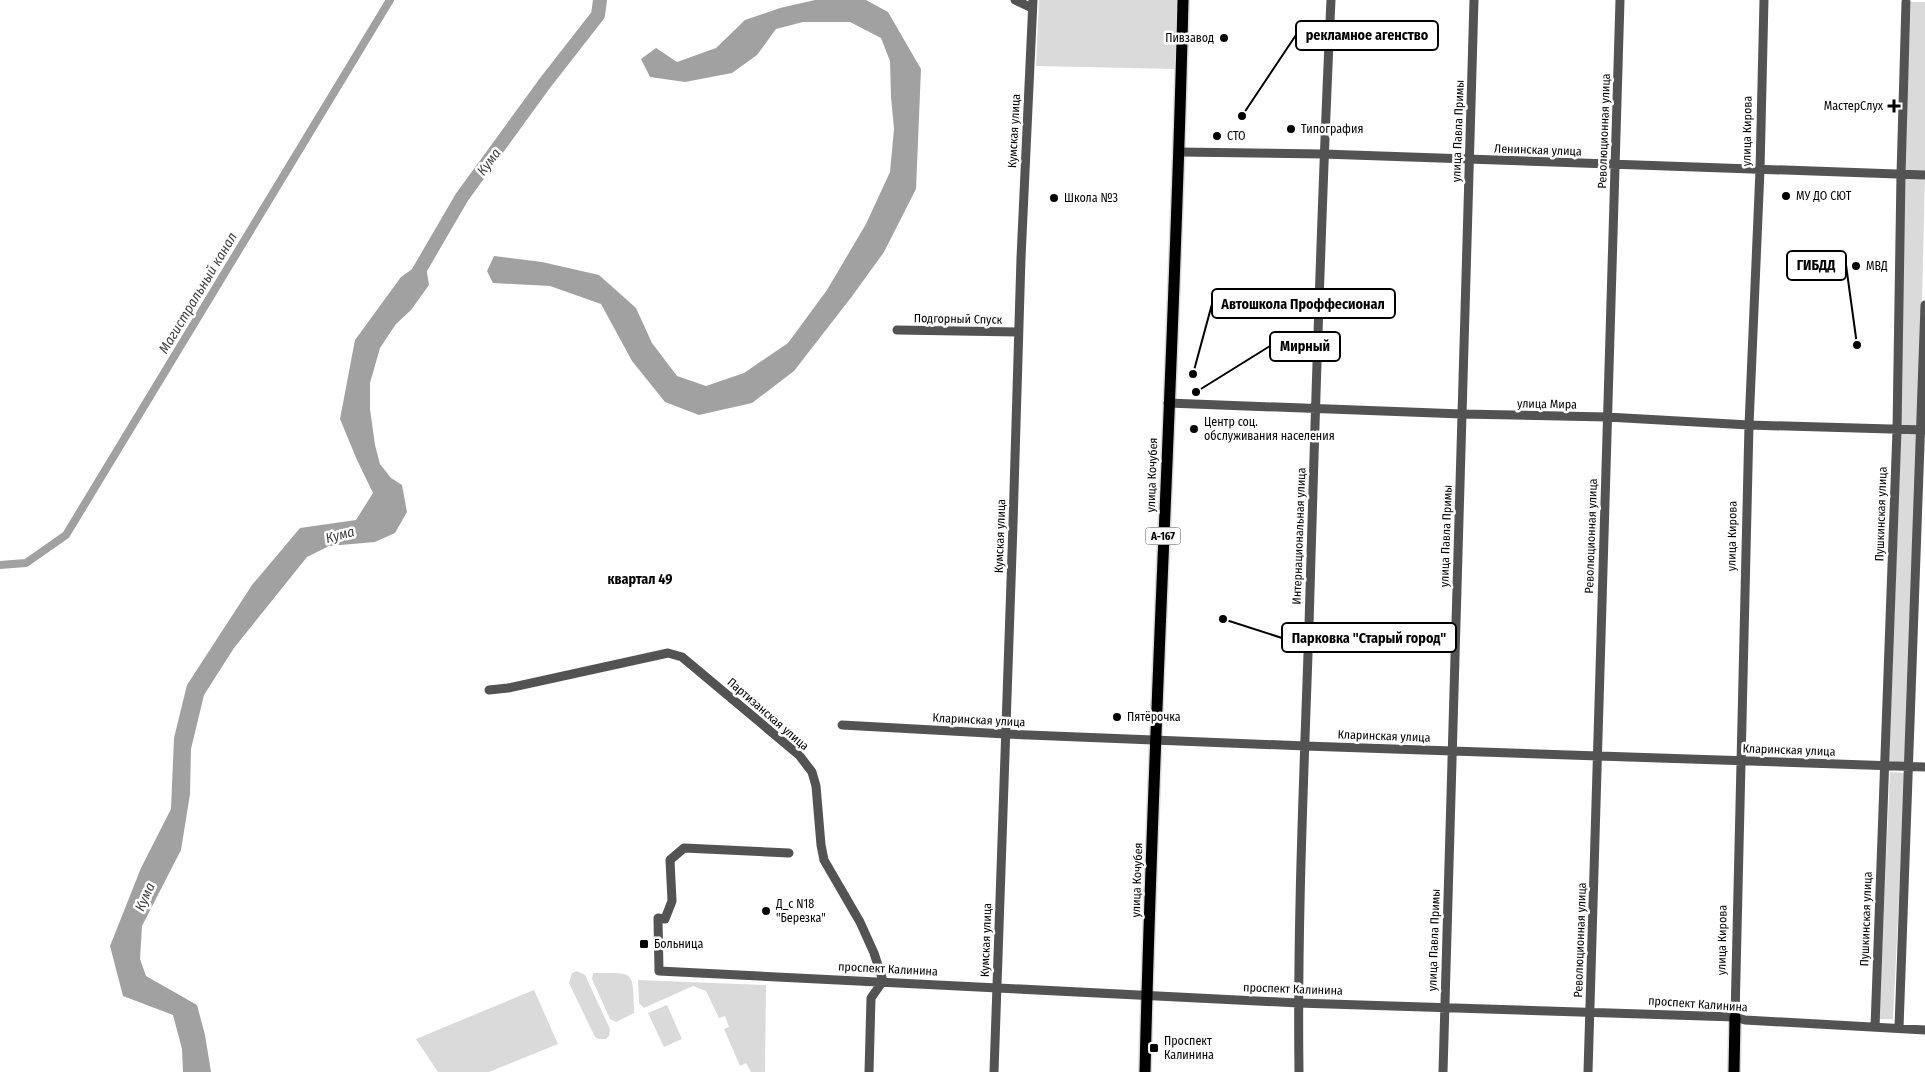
<svg xmlns="http://www.w3.org/2000/svg" width="1925" height="1072" viewBox="0 0 1925 1072" font-family="'Fira Sans Condensed',sans-serif">
  <rect width="100%" height="100%" fill="#fff"/>
  <path fill="#dadada" d="M1039 0H1178L1176 69 1036 66Z
    M1911 2H1925V173L1904 172Z
    M1904 177H1925L1919 428H1899Z
    M1901 434H1917L1905 763H1889Z
    M1890 772 1905 773 1893 1019H1879Z
    M577 971 585 975 610 1029 609 1036 606 1039H599L595 1037 569 983 572 973Z
    M593 973C635 973 633 969 634 1013L616 1022 610 1019 592 979Z
    M638 980 766 985 765 1072H751L746 1063 740 1066 724 1029 729 1027 725 1016 719 1018 706 991 693 986 644 1008 639 1003Z
    M534 990 558 1044 489 1072H438L416 1039Z
    M667 1005 682 1039 664 1047 648 1013Z"/>
  <path fill="#a1a1a1" d="M815 0H866L888 12 921 69 916 189 884 252 853 295 794 371 752 403 699 415 665 402 632 361 601 304 550 286 493 283 487 271 494 256 542 262 599 275 636 308 652 343 677 376 706 386 744 373 788 343 827 290 866 224 890 172 894 129 891 97 890 61 881 38 850 22H803L776 29 757 55 732 73 685 82 650 77 641 59 656 48 677 62 716 48 745 20 780 8Z
    M425 260 429 285 411 310 396 324 380 348 370 383V409L375 445 380 464 391 478 402 485 407 512 395 533 375 542 329 546 307 557 234 648 204 695 191 749 190 794 181 850 142 926 140 959 146 976 197 1005 205 1035 211 1072H183L182 1049 173 1015 123 996 110 946 141 868 171 809 174 738 187 685 252 585 300 528 356 520 373 493 357 460 340 419 355 340 401 277Z"/>
  <g fill="none" stroke-linecap="round" stroke-linejoin="round">
    <path stroke="#a1a1a1" stroke-width="8" d="M0 565 26 563 66 535 390 0"/>
    <path stroke="#a1a1a1" stroke-width="14" d="M416 276 462 197 545 83 598 15 600 0"/>
    <defs>
      <path id="major" d="M1145 1072C1153 714 1175 357 1183 0
        M1734 1072 1735 1017"/>
    </defs>
    <use href="#major" stroke="#dbdbdb" stroke-width="14"/>
    <path stroke="#535353" stroke-width="9" d="M1015 0 1032 8
      M1180 152 1323 154 1925 175
      M897 330 1018 332
      M1168 403 1462 414 1607 417 1749 425 1925 430
      M489 690 508 688 668 653 682 657 799 755 812 772 816 786 821 845 824 860 860 922 874 953 883 981 871 998 869 1072
      M842 725 1006 734 1305 746 1925 767
      M789 853 684 848 670 860 672 901 665 919 658 918 659 971 1298 1003 1735 1017 1745 1020 1925 1030
      M1735 1017 1749 425 1760 170 1764 0
      M1875 1027 1897 430 1901 174 1906 2
      M1899 1028 1925 305
      M994 1072 1013 524 1021 258 1033 0
      M1299 1072C1297 923 1304 774 1309 625 1315 417 1321 208 1331 0
      M1443 1072 1474 0
      M1588 1072 1620 0"/>
    <use href="#major" stroke="#000" stroke-width="11"/>
  </g>
  <g fill="#000" stroke="#fff" stroke-width="2">
    <circle cx="1224" cy="38" r="5"/>
    <path d="M1891.5 98.5h5v5h5v5h-5v5h-5v-5h-5v-5h5z"/>
    <circle cx="1291" cy="129" r="5"/>
    <circle cx="1217" cy="136" r="5"/>
    <circle cx="1786" cy="196" r="5"/>
    <circle cx="1054" cy="198" r="5"/>
    <circle cx="1856" cy="266" r="5"/>
    <circle cx="1194" cy="429" r="5"/>
    <circle cx="1117" cy="717" r="5"/>
    <circle cx="766" cy="911" r="5"/>
    <rect x="639" y="939" width="10" height="10" rx="2.5"/>
    <rect x="1149" y="1043" width="10" height="10" rx="2.5"/>
  </g>
  <g text-anchor="middle" dominant-baseline="central" stroke-width="5" stroke-linejoin="round" paint-order="stroke">
    <rect fill="#fff" stroke="#4c4c4c" stroke-width="1" x="1145.5" y="527.5" width="35" height="17" rx="4"/>
    <g font-size="11" font-weight="bold" fill="#000">
      <text x="1163" y="536">А-167</text>
    </g>
    <g font-size="12" fill="#000" stroke="#fff" text-anchor="start">
      <text x="1214" y="38" text-anchor="end">Пивзавод</text>
      <text x="1883" y="106" text-anchor="end">МастерСлух</text>
      <text x="1301" y="129">Типография</text>
      <text x="1227" y="136">СТО</text>
      <text x="1796" y="196">МУ ДО СЮТ</text>
      <text x="1064" y="198">Школа №3</text>
      <text x="1866" y="266">МВД</text>
      <text x="1204" y="422">Центр соц.<tspan x="1204" dy="14">обслуживания населения</tspan></text>
      <text x="1127" y="717">Пятёрочка</text>
      <text x="776" y="904">Д_с N18<tspan x="776" dy="14">"Березка"</tspan></text>
      <text x="654" y="944">Больница</text>
      <text x="1164" y="1041">Проспект<tspan x="1164" dy="14">Калинина</tspan></text>
    </g>
    <g font-size="12" fill="#000" stroke="#fff">
      <text transform="translate(1014 131) rotate(-87)">Кумская улица</text>
      <text transform="translate(1458 131) rotate(-88)">улица Павла Примы</text>
      <text transform="translate(1604 131) rotate(-88)">Революционная улица</text>
      <text transform="translate(1747 131) rotate(-89)">улица Кирова</text>
      <text transform="translate(1538 150) rotate(2)">Ленинская улица</text>
      <text transform="translate(958 319) rotate(1)">Подгорный Спуск</text>
      <text transform="translate(1547 404) rotate(1)">улица Мира</text>
      <text transform="translate(1152 475) rotate(-88)">улица Кочубея</text>
      <text transform="translate(1881 514) rotate(-88)">Пушкинская улица</text>
      <text transform="translate(1000 536) rotate(-88)">Кумская улица</text>
      <text transform="translate(1299 536) rotate(-88)">Интернациональная улица</text>
      <text transform="translate(1446 536) rotate(-88)">улица Павла Примы</text>
      <text transform="translate(1591 536) rotate(-88)">Революционная улица</text>
      <text transform="translate(1732 536) rotate(-89)">улица Кирова</text>
      <text transform="translate(768 714) rotate(41)">Партизанская улица</text>
      <text transform="translate(979 720) rotate(3)">Кларинская улица</text>
      <text transform="translate(1384 736) rotate(2)">Кларинская улица</text>
      <text transform="translate(1789 750) rotate(2)">Кларинская улица</text>
      <text transform="translate(1137 880) rotate(-88)">улица Кочубея</text>
      <text transform="translate(1866 919) rotate(-88)">Пушкинская улица</text>
      <text transform="translate(986 940) rotate(-88)">Кумская улица</text>
      <text transform="translate(1434 940) rotate(-88)">улица Павла Примы</text>
      <text transform="translate(1580 940) rotate(-88)">Революционная улица</text>
      <text transform="translate(1722 940) rotate(-89)">улица Кирова</text>
      <text transform="translate(888 969) rotate(3)">проспект Калинина</text>
      <text transform="translate(1293 989) rotate(2)">проспект Калинина</text>
      <text transform="translate(1698 1004) rotate(4)">проспект Калинина</text>
    </g>
    <g font-size="14" font-style="italic" fill="#424242" stroke="#fff">
      <text transform="translate(489 162) rotate(-53)">Кума</text>
      <text transform="translate(198 293) rotate(-59)">Магистральный канал</text>
      <text transform="translate(340 535) rotate(-15)">Кума</text>
      <text transform="translate(145 897) rotate(-66)">Кума</text>
    </g>
    <g font-size="14" font-weight="bold" fill="#000" stroke="#fff">
      <text x="640" y="579">квартал 49</text>
    </g>
  </g>
  <path fill="none" stroke="#000" stroke-width="2" d="M1242 116L1296 35M1857 345L1846 265M1193 374L1212 304M1196 392L1270 346M1223 619L1282 638"/>
  <g fill="#000" stroke="#fff" stroke-width="2">
    <circle cx="1242" cy="116" r="5"/>
    <circle cx="1857" cy="345" r="5"/>
    <circle cx="1193" cy="374" r="5"/>
    <circle cx="1196" cy="392" r="5"/>
    <circle cx="1223" cy="619" r="5"/>
  </g>
  <g fill="#fff" stroke="#000" stroke-width="2">
    <rect x="1296" y="21" width="142" height="29" rx="5"/>
    <rect x="1787" y="251" width="59" height="29" rx="5"/>
    <rect x="1212" y="289" width="183" height="29" rx="5"/>
    <rect x="1270" y="332" width="70" height="29" rx="5"/>
    <rect x="1282" y="623" width="174" height="29" rx="5"/>
  </g>
  <g font-size="14" text-anchor="middle" font-weight="bold" fill="#000">
    <text x="1367" y="40">рекламное агенство</text>
    <text x="1816" y="270">ГИБДД</text>
    <text x="1303" y="309">Автошкола Проффесионал</text>
    <text x="1305" y="351">Мирный</text>
    <text x="1369" y="643">Парковка "Старый город"</text>
  </g>
</svg>
